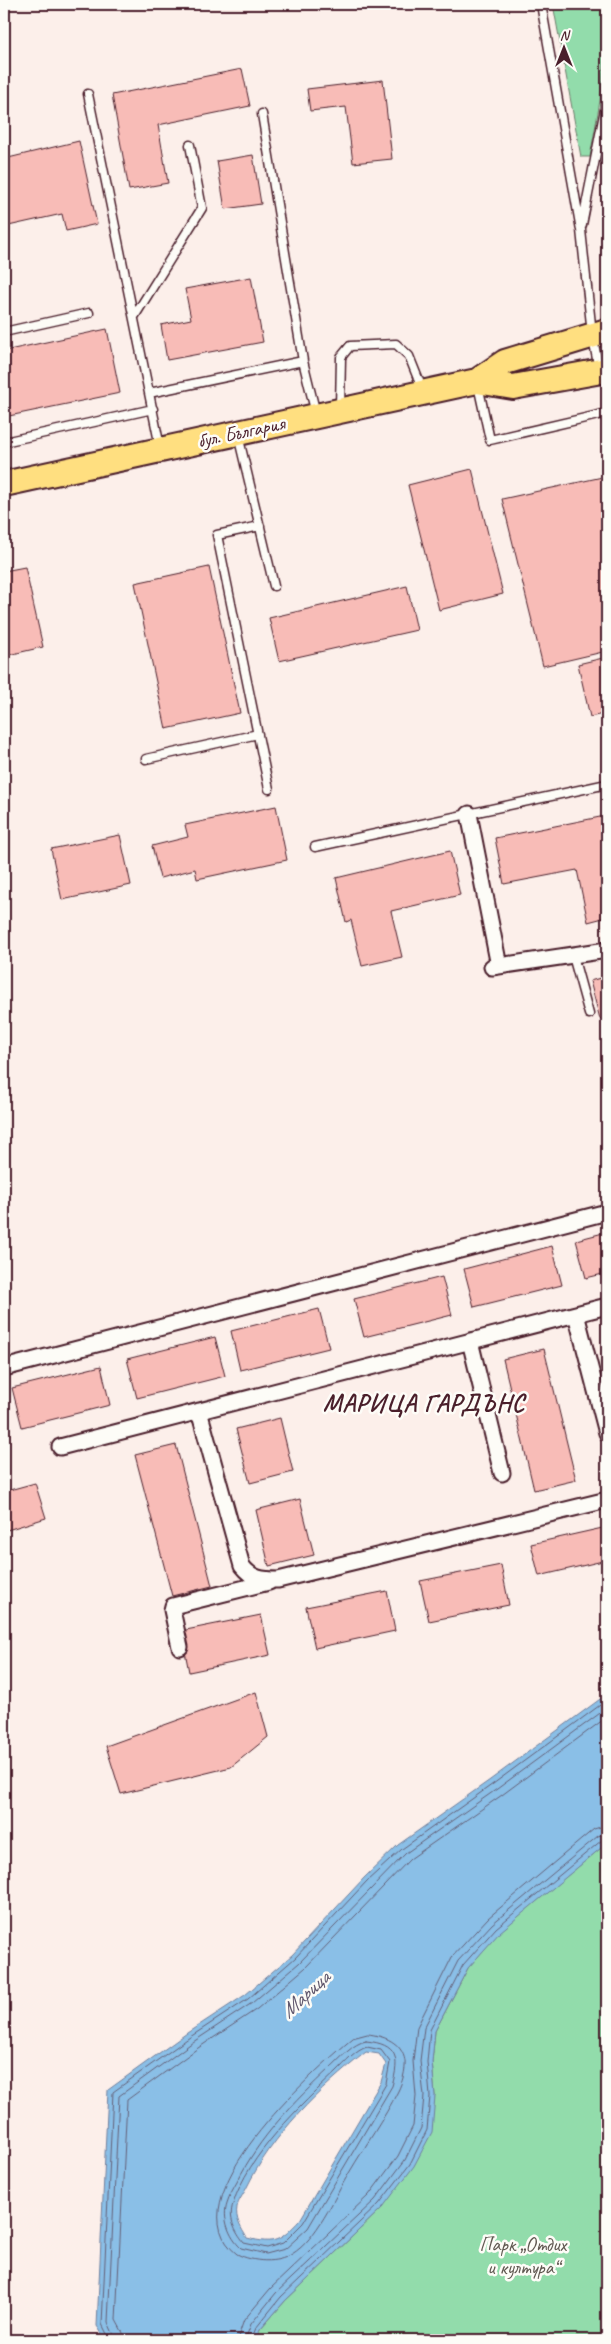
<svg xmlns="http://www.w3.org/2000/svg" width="611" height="2344" viewBox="0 0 611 2344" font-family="Caveat,sans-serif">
  <rect width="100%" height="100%" fill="#fcefea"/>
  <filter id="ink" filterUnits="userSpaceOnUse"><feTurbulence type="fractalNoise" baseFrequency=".02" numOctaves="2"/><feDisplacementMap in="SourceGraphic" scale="10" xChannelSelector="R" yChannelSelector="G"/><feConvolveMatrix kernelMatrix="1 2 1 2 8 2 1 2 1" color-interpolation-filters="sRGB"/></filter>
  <g filter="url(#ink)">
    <path fill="#92dcab" stroke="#6e7e6b" d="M553 4H601C611 57 599 105 590 157H581Z
      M607 220V253L601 254Z
      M607 1843V2340H255L260 2330 285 2301 383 2207 435 2096 432 2062 435 2031 468 1968 499 1932Z"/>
    <path fill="#8abfe7" stroke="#707f9c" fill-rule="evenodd" d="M607 1694V1843L500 1932 468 1968 435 2031 432 2062 435 2096 432 2132 414 2166 383 2207 285 2301 260 2330 255 2340H106L97 2326 108 2090 187 2033 245 1995 292 1955 364 1878 398 1845 490 1780ZM366 2052 379 2054 386 2064 381 2082 300 2220C280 2241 276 2245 247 2238 241 2228 235 2219 237 2207 238 2201 243 2195 246 2189 272 2135 319 2089 366 2052Z"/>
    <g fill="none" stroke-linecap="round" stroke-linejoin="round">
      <path stroke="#645f76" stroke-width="1" d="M368 2034C384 2036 402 2042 405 2061 406 2070 402 2083 398 2091 384 2119 365 2146 349 2173 334 2198 317 2239 292 2254 277 2264 253 2262 237 2254 168 2200 313 2072 353 2038Z
        M366 2041C398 2044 400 2058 392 2086L308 2228 285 2249 266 2254 241 2248C229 2237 222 2218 227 2203 229 2196 233 2189 237 2182 259 2137 294 2102 330 2068 340 2059 353 2043 366 2041Z
        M367 2047 381 2050 390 2062 386 2084 303 2223 283 2243 267 2248 244 2243C235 2232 228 2218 233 2204 248 2155 301 2105 337 2071 345 2063 356 2050 367 2047Z
        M110 2340 102 2324 113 2092 190 2037 248 1999 295 1958 367 1881 402 1849 493 1784 607 1700
        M116 2340 108 2322 119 2096 193 2042 252 2003 299 1963 406 1853 497 1789 607 1708
        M124 2340 123 2333 116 2320 127 2100 198 2048 257 2009 305 1968 410 1859 502 1795 607 1717
        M237 2340 244 2320 270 2289 369 2195 398 2156 413 2126 416 2096 413 2061 417 2027 452 1957 488 1918 594 1829 607 1825
        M245 2340 251 2324 276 2293 375 2200 405 2160 421 2128 424 2096 420 2061 424 2028 458 1961 492 1924 598 1836 607 1833
        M251 2340 256 2328 281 2297 379 2204 410 2164 427 2130 430 2096 427 2062 430 2030 463 1965 496 1928 602 1840 607 1839"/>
    </g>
    <path fill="#f8bcb7" stroke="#4a1f2b" d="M242 69 250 106 158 125 168 183 129 190 112 95Z
      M383 80 392 159 353 163 346 107 310 111 307 89Z
      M79 141 97 224 66 231 62 214 4 227V159Z
      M253 155 261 204 225 209 217 161Z
      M251 277 263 342 167 360 161 325 191 319 185 289Z
      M107 329 120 393 4 417V351Z
      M472 469 503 594 439 610 408 485Z
      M607 476V651L543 666 502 499Z
      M25 567 43 647 4 656V571Z
      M209 567 240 713 166 729 135 583Z
      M407 586 417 630 279 661 269 618Z
      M607 657V713L590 717 578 664Z
      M276 806 287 860 197 879 195 869 160 878 152 846 188 837 185 825Z
      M605 816 607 828V917L588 922 577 870 504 884 495 838Z
      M120 835 131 885 62 900 51 849Z
      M450 851 460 895 391 911 402 957 362 966 351 920 346 922 336 878Z
      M607 976V1017L600 1019 590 981Z
      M607 1232V1273L586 1278 576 1240Z
      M552 1246 562 1285 474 1307 464 1269Z
      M442 1277 452 1315 364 1337 354 1299Z
      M319 1309 329 1348 240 1370 231 1331Z
      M215 1337 225 1376 137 1398 127 1359Z
      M544 1349 576 1480 534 1490 503 1359Z
      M101 1366 110 1405 22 1427 12 1388Z
      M280 1418 293 1472 250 1483 236 1429Z
      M176 1445 212 1586 172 1596 135 1455Z
      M35 1483 46 1518 4 1531V1485L6 1491Z
      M300 1499 314 1555 269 1566 256 1510Z
      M607 1527V1560L539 1576 531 1544Z
      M501 1565 509 1605 429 1621 420 1581Z
      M387 1591 395 1631 315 1648 306 1607Z
      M261 1615 270 1655 189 1672 181 1631Z
      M256 1692 268 1737 231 1767 121 1794 106 1746Z"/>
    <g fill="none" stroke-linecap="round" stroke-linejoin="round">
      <defs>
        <path id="lane" d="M541 4 581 230 592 334 599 369
          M88 94 160 447
          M262 114 303 361 316 414
          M582 225 607 99
          M134 317 202 208 190 145
          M4 332 89 313
          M478 385 490 440 607 413
          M149 393 303 361
          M340 408 341 357 350 346 396 344 409 356 423 391
          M238 435 274 586
          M4 442 153 409
          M260 526 217 535 269 789
          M146 759 258 734
          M315 847 607 784
          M573 956 589 1014"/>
        <path id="street" d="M469 814 499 966
          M492 967 607 950
          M576 1314 607 1433
          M470 1341 502 1473
          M4 1368 607 1212
          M199 1411 242 1566C252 1579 262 1580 278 1580L607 1500
          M60 1447 607 1306
          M180 1647 172 1610 173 1606 269 1582"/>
        <path id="primary" d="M477 381 513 387 607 370
          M4 484 477 381 505 362 607 331"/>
      </defs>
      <use href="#lane" stroke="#4a1f2b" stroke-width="11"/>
      <use href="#street" stroke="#4a1f2b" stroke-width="19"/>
      <use href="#primary" stroke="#4a1f2b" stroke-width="28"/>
      <use href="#lane" stroke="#fdfcf7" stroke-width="8"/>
      <use href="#street" stroke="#fdfcf7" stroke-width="15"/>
      <use href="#primary" stroke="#ffdf80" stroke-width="24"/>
    </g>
  </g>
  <g text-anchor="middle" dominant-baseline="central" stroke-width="5" stroke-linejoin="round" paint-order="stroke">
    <g font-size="20" fill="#4a1f2b" stroke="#fdfcf7">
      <text transform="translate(241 432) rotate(-12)">бул. България</text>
    </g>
    <g font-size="20" fill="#605851" stroke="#fdfcf7">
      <text x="523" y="2244">Парк „Отдих<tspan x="523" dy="23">и култура“</tspan></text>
    </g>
    <g font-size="21" font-style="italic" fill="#60576d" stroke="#fdfcf7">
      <text transform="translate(305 1994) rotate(-43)">Марица</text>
    </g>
    <g font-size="25" font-weight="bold" letter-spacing="1" fill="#4a1f2b" stroke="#fdfcf7">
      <text x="424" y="1403">МАРИЦА ГАРДЪНС</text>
    </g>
  </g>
  <rect width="611" height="2344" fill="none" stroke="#fdfcf7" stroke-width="20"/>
  <rect x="10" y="10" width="591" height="2324" fill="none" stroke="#4a1f2b" stroke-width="2" filter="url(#ink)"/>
  <g transform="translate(564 48)" stroke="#fdfcf7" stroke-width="4" paint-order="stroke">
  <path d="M0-4L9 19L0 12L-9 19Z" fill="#4a1f2b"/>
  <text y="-8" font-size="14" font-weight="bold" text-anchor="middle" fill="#4a1f2b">N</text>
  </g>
</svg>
